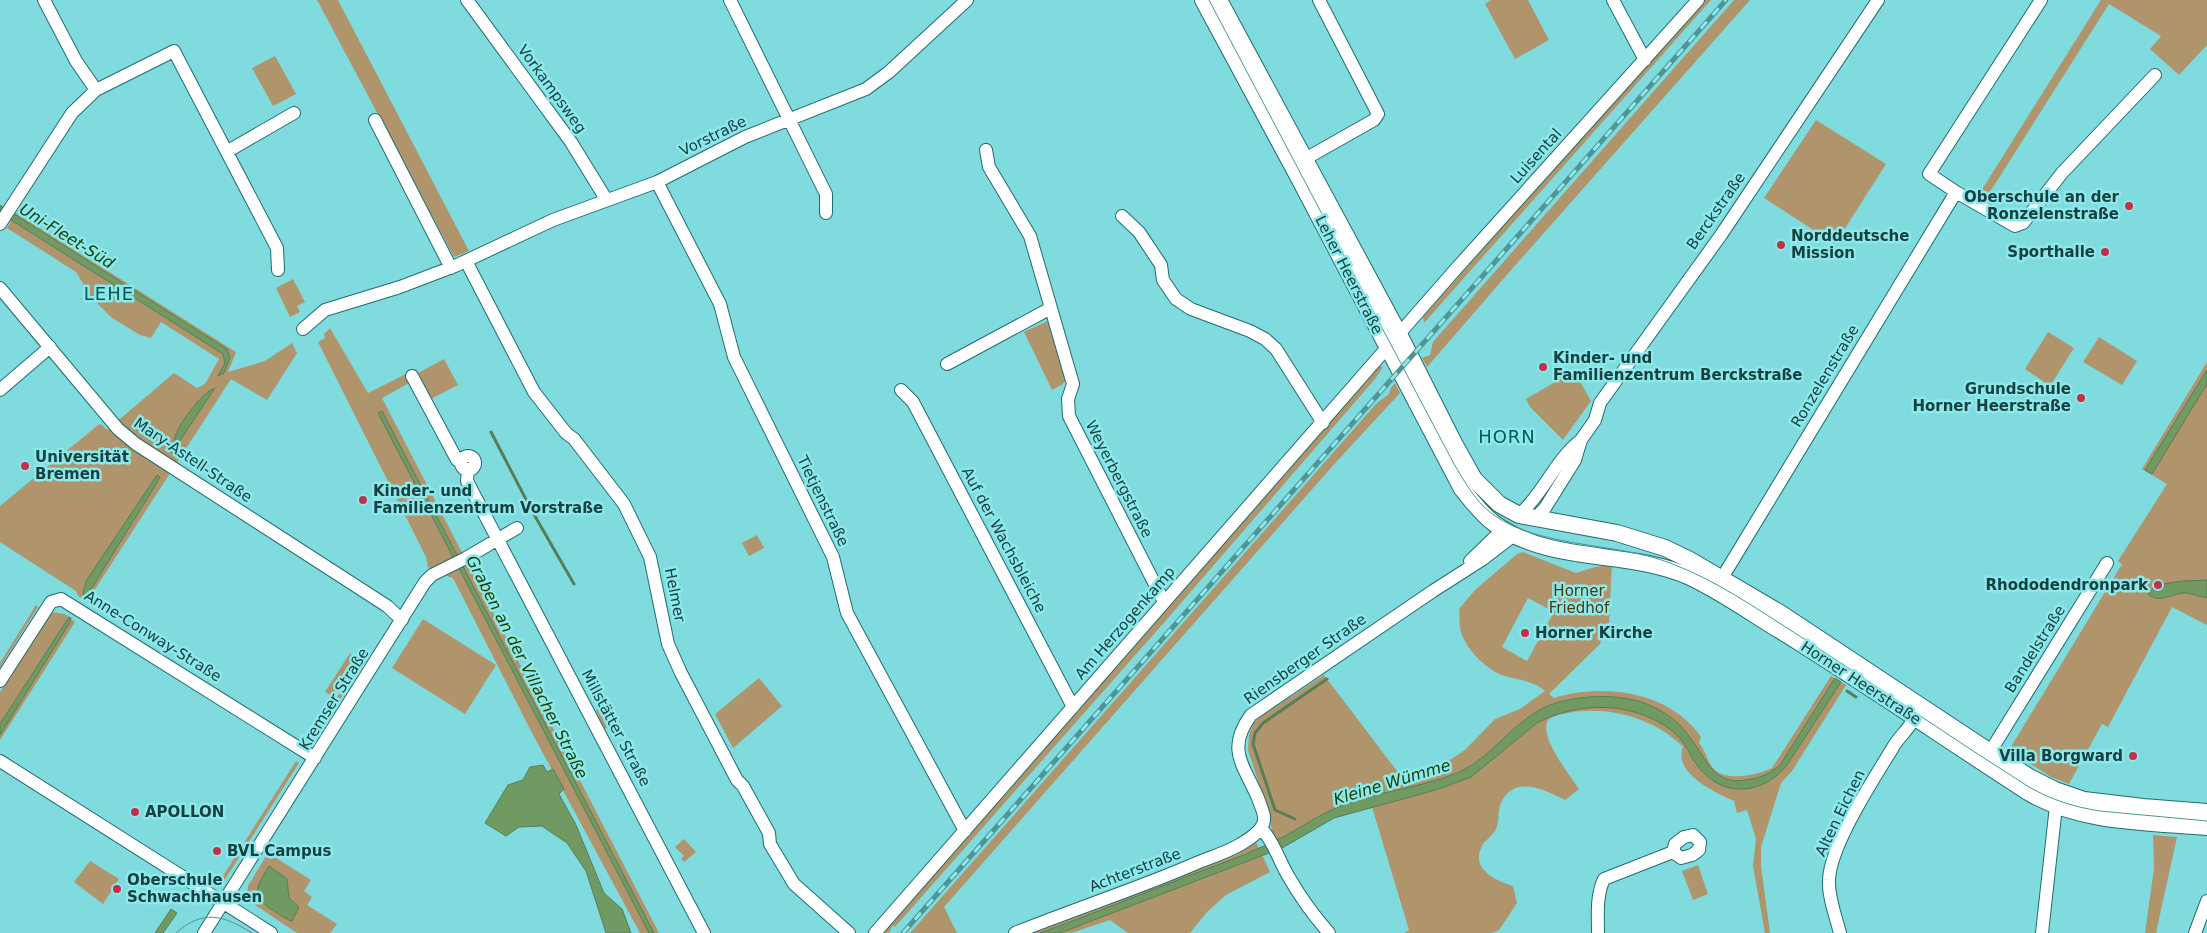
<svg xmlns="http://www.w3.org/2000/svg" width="2207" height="933" viewBox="0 0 2207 933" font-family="'DejaVu Sans',sans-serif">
  <rect width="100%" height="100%" fill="#7fdbdd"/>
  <path fill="#b0956c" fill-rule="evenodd" d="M317 0H338L469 251 454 257Z
    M1491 0H1528L1549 40 1515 59 1485 4Z
    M1702 0H1711L1424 323 1423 317Z
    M1734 0H1750L1512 269 1427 367 1422 358 1430 355 1433 342Z
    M2101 0H2207V45L2179 75 2150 49 2161 36 2109 4 1988 195 1981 191Z
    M275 56 296 94 273 106 252 68Z
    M1816 120 1886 164 1835 244 1764 198Z
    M16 213 236 352 228 372 265 361 292 343 297 353 267 400 231 379 88 600C81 601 79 597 76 591L0 542V506L98 425 101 424 107 430 174 373 197 388 205 384 219 359 161 322 151 338 140 335 112 318 91 297 76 272 7 228Z
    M293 279 305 302 297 306 300 312 290 317 276 288Z
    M1048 321 1066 379 1063 384 1052 390 1024 332Z
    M330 328 368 393 416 369 418 373 444 359 458 385 431 399 420 377 382 398 659 933H640L531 731 453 578 447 576 440 566 432 569 428 567 426 557 318 342 325 338 324 334Z
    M2048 332 2074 348 2050 386 2025 369Z
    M2099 337 2137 361 2122 385 2083 362Z
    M2207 362V625L2172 607 2108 727 2102 724 2069 784 2051 777 2009 750 2122 564 2118 561 2167 484 2142 469Z
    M1380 366 1383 367 1375 379 1168 618 895 927 893 925 889 933H879L1373 370Z
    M1574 371 1591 401 1563 440 1530 407 1526 399Z
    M1395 383 1400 393 1337 461 944 907 957 933H910L1376 404 1389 394 1391 388Z
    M757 535 764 548 749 556 742 543Z
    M1523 552 1576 573 1595 567 1612 565 1609 622 1600 644 1549 694 1554 698C1604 683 1669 691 1701 737L1699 743C1705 750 1707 760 1712 767 1724 783 1757 775 1772 768L1831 676 1846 685 1792 771 1781 783 1761 847V866L1770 933H1765L1753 866 1756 839 1747 810 1737 813 1734 801C1714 792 1673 773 1683 747 1654 717 1604 704 1563 714 1558 715 1549 717 1547 722 1541 740 1570 775 1579 789L1565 800C1545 790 1514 774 1501 803 1497 811 1500 821 1496 829 1493 835 1487 839 1483 844 1469 869 1494 880 1513 886L1517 903 1499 930 1492 933H1404L1409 930 1372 807 1334 818 1282 848 1273 835 1268 812 1248 750 1249 735 1253 724 1260 717 1324 675 1400 775 1444 764 1465 750 1495 719 1520 709 1545 691C1535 681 1518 680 1505 676 1488 671 1466 650 1461 632 1459 625 1460 616 1459 609L1475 590 1517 554ZM1528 598 1554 612 1527 661 1502 647Z
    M36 605 38 607 0 667V663Z
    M51 612 65 614 75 622 0 740V692Z
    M423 619 496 665 465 714 392 668Z
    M350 653 356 658 332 696 325 692Z
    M362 658 365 660 339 701 336 699Z
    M759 678 782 706 733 748 715 714Z
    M612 703 620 722 604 729 596 710Z
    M296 761 299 763 224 881 221 879Z
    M2153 835 2177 837 2156 933H2145L2154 868Z
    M684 839 696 852 684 862 681 859 684 856 675 847Z
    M1256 842 1270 872 1226 895 1207 912 1190 933H1128L1110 920 1071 933H1031L1106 906 1236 855Z
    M268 853 311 880 304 891 312 897 307 905 337 924 330 933H297L252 903 247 892 248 886Z
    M90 861 119 879 103 904 74 882Z
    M1698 865 1708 894 1693 900 1682 871Z"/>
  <path fill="#719962" stroke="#577e58" d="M0 205 227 349 230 358 224 373 218 376 225 363 223 354 0 213Z
    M2207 370V384L2152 474 2145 470Z
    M215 388 181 439 174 454 171 452C174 447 173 441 176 434 182 420 202 393 215 388Z
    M382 411 654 933H649L378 413Z
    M157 475 160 477 158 481 90 591 86 596 83 594 86 581Z
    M2207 580V598C2200 597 2194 594 2187 593 2173 592 2160 605 2148 594L2156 585 2183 581Z
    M69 617 71 618 69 624 0 735V724Z
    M1835 678 1841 682 1787 765C1765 793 1726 799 1701 770 1689 757 1687 742 1672 731 1634 701 1578 701 1537 723L1471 777 1439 789 1334 818 1282 848 1060 933H1040C1090 915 1139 895 1188 876 1214 866 1241 857 1266 845 1291 835 1312 818 1336 808 1375 791 1418 789 1457 773 1497 756 1514 715 1559 702 1591 694 1632 693 1661 711 1672 717 1682 726 1689 736 1708 760 1713 788 1751 779 1763 777 1771 773 1780 765Z
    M543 765 547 772 553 769 564 789 559 794 576 825 604 893 622 909 631 933H606L586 871 567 843 542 826 519 827 506 836 485 823 508 785 523 780 530 767Z
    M269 866 287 879 289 898 299 907 292 921C284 919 278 913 271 909 249 895 258 885 269 866Z
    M171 909 177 913 163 933H155Z"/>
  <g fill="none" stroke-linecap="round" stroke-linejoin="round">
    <path stroke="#577e58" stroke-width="3" d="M491 432 532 511 574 584
      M1847 691 1856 697
      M1295 819 1275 810 1253 744 1255 733 1263 723 1327 679"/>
    <defs>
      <path id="minor" d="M44 0 76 61 96 90
        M467 0 571 142 606 199
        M730 0 826 194V213
        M1613 0 1645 60
        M375 120 451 268
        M986 150 989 167 1030 236 1073 384 1068 399 1069 416 1164 602
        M228 151 294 113
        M1305 159 1374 120 1378 114 1319 0
        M657 182 720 304 734 357 833 557 847 613 965 831
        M1956 192 2015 226 2023 223 2062 173 2155 75
        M1122 216 1139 232 1161 265 1163 280 1176 299 1191 309 1250 331 1265 339 1276 349 1323 423
        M0 224 72 113 96 90 174 51 277 248 278 270
        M466 261 534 392 566 433 574 439 624 504 650 557 668 644 681 673 737 780 743 786 769 833 770 844 794 884 849 933
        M0 288 118 429 136 444 387 606 402 620
        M303 329 325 310 400 287 455 266 553 220 657 182 745 137 866 89 889 72 967 0
        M947 364 1051 308
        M412 376 457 460 461 462
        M0 390 50 347
        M901 390 913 402 1073 707
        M461 463a7 7 0 1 1 14 0a7 7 0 1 1-14 0Z
        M468 469 467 481 704 933
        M1519 515C1544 493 1555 460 1581 440
        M1535 518 1545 508 1575 460 1581 440 1595 420 1600 403 1721 235 1878 0
        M1470 561 1503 529
        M1722 578 1956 192 1929 174 2041 0
        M0 681 51 602 61 599 315 758
        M1990 752 2107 563
        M0 761 271 933
        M1261 828C1275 843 1279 862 1290 879 1301 898 1314 916 1329 933
        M1693 835 1700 842 1699 850 1692 855 1681 858 1673 852 1675 844 1684 837Z
        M204 933 425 582 432 575 466 558 517 528
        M875 933 1455 270 1698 0
        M1015 933C1074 909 1134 890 1192 865 1208 858 1226 853 1241 844 1249 839 1263 831 1264 820 1265 813 1260 805 1258 798 1243 764 1226 749 1251 715L1433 591 1483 559 1513 536
        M1598 933C1598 915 1596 896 1604 879L1673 852
        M1840 933C1836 917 1828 897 1829 880 1830 846 1873 780 1892 749 1898 737 1909 730 1914 718
        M2042 933 2056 806
        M2195 933 2207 901"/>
      <path id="major" d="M1203 0 1301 182 1462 489C1472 501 1482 515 1495 524 1553 565 1628 549 1690 577 1722 592 1751 613 1781 631 1865 683 1946 739 2028 792 2079 823 2149 822 2207 827
        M1219 0 1399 334 1455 445 1474 479 1499 504 1519 515 1617 533 1665 548 1688 559 1780 613 1990 752 2031 778 2055 790 2084 800 2143 807 2207 812"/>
    </defs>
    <use href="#minor" stroke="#226c6e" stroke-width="14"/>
    <use href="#major" stroke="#226c6e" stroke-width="18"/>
    <use href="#minor" stroke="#fff" stroke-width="12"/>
    <use href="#major" stroke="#fff" stroke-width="16"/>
    <path stroke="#509496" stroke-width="1" d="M1209 0 1454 464C1463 479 1472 495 1484 507 1528 549 1614 541 1670 563 1716 580 1757 609 1798 635 1876 685 1951 738 2029 787 2052 800 2074 807 2100 811L2207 821
      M176 933C203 909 223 915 252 933"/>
    <defs>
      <path id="rail" d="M903 933 1726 0"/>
    </defs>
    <use href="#rail" stroke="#509496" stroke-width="5"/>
    <use href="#rail" stroke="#8ce8ea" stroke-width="3" stroke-dasharray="9" stroke-linecap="butt"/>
  </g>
  <g fill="#c13047" stroke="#8ce8ea" stroke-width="2">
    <circle cx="2129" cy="206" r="5"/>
    <circle cx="1781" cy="245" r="5"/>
    <circle cx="2105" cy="252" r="5"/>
    <circle cx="1543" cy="367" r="5"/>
    <circle cx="2081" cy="398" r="5"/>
    <circle cx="25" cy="466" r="5"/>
    <circle cx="363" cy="500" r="5"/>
    <circle cx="2158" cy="585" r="5"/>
    <circle cx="1525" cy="633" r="5"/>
    <circle cx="2133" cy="756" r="5"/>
    <circle cx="135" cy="812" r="5"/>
    <circle cx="217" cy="851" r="5"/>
    <circle cx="117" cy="889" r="5"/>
  </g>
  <g text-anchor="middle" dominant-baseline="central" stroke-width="5" stroke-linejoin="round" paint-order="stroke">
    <g font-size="15" fill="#194041" stroke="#8ce8ea">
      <text transform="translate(552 89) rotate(54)">Vorkampsweg</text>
      <text transform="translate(713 136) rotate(-26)">Vorstraße</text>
      <text transform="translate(1536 156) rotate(-48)">Luisental</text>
      <text transform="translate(1716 211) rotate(-55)">Berckstraße</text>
      <text transform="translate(1349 275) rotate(63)">Leher Heerstraße</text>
      <text transform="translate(1825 376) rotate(-59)">Ronzelenstraße</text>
      <text transform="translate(193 460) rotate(34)">Mary-Astell-Straße</text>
      <text transform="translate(1119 479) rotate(63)">Weyerbergstraße</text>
      <text transform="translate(823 501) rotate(64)">Tietjenstraße</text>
      <text transform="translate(1004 540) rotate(62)">Auf der Wachsbleiche</text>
      <text transform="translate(675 595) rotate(79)">Helmer</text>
      <text transform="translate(1125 623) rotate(-49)">Am Herzogenkamp</text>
      <text transform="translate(153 636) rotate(32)">Anne-Conway-Straße</text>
      <text transform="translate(2035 649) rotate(-58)">Bandelstraße</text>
      <text transform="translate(1305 659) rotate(-35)">Riensberger Straße</text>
      <text transform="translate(1861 683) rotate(33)">Horner Heerstraße</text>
      <text transform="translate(334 699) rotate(-58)">Kremser Straße</text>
      <text transform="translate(616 728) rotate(62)">Millstätter Straße</text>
      <text transform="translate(1840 813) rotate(-64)">Alten Eichen</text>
      <text transform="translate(1135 870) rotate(-21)">Achterstraße</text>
    </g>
    <g font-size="15" font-weight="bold" fill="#194041" stroke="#8ce8ea" text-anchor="start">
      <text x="2119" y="197" text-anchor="end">Oberschule an der<tspan x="2119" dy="17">Ronzelenstraße</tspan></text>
      <text x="1791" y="236">Norddeutsche<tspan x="1791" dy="17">Mission</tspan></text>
      <text x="2095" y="252" text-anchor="end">Sporthalle</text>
      <text x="1553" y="358">Kinder- und<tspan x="1553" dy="17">Familienzentrum Berckstraße</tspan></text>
      <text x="2071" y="389" text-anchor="end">Grundschule<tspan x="2071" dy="17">Horner Heerstraße</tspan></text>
      <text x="35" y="457">Universität<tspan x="35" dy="17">Bremen</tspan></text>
      <text x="373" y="491">Kinder- und<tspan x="373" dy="17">Familienzentrum Vorstraße</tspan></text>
      <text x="2148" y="585" text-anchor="end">Rhododendronpark</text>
      <text x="1535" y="633">Horner Kirche</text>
      <text x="2123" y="756" text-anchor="end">Villa Borgward</text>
      <text x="145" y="812">APOLLON</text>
      <text x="227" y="851">BVL Campus</text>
      <text x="127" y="880">Oberschule<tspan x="127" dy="17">Schwachhausen</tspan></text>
    </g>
    <g font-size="15" fill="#523704" stroke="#8ce8ea">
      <text x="1579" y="591">Horner<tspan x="1579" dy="17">Friedhof</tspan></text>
    </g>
    <g font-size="16" font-style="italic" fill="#163d00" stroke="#8ce8ea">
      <text transform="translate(67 236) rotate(32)">Uni-Fleet-Süd</text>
      <text transform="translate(527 667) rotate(63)">Graben an der Villacher Straße</text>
      <text transform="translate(1392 782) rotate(-17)">Kleine Wümme</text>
    </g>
    <g font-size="18" letter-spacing="1" fill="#01585a" stroke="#8ce8ea">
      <text x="109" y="293">LEHE</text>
      <text x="1507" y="436">HORN</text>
    </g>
  </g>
</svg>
